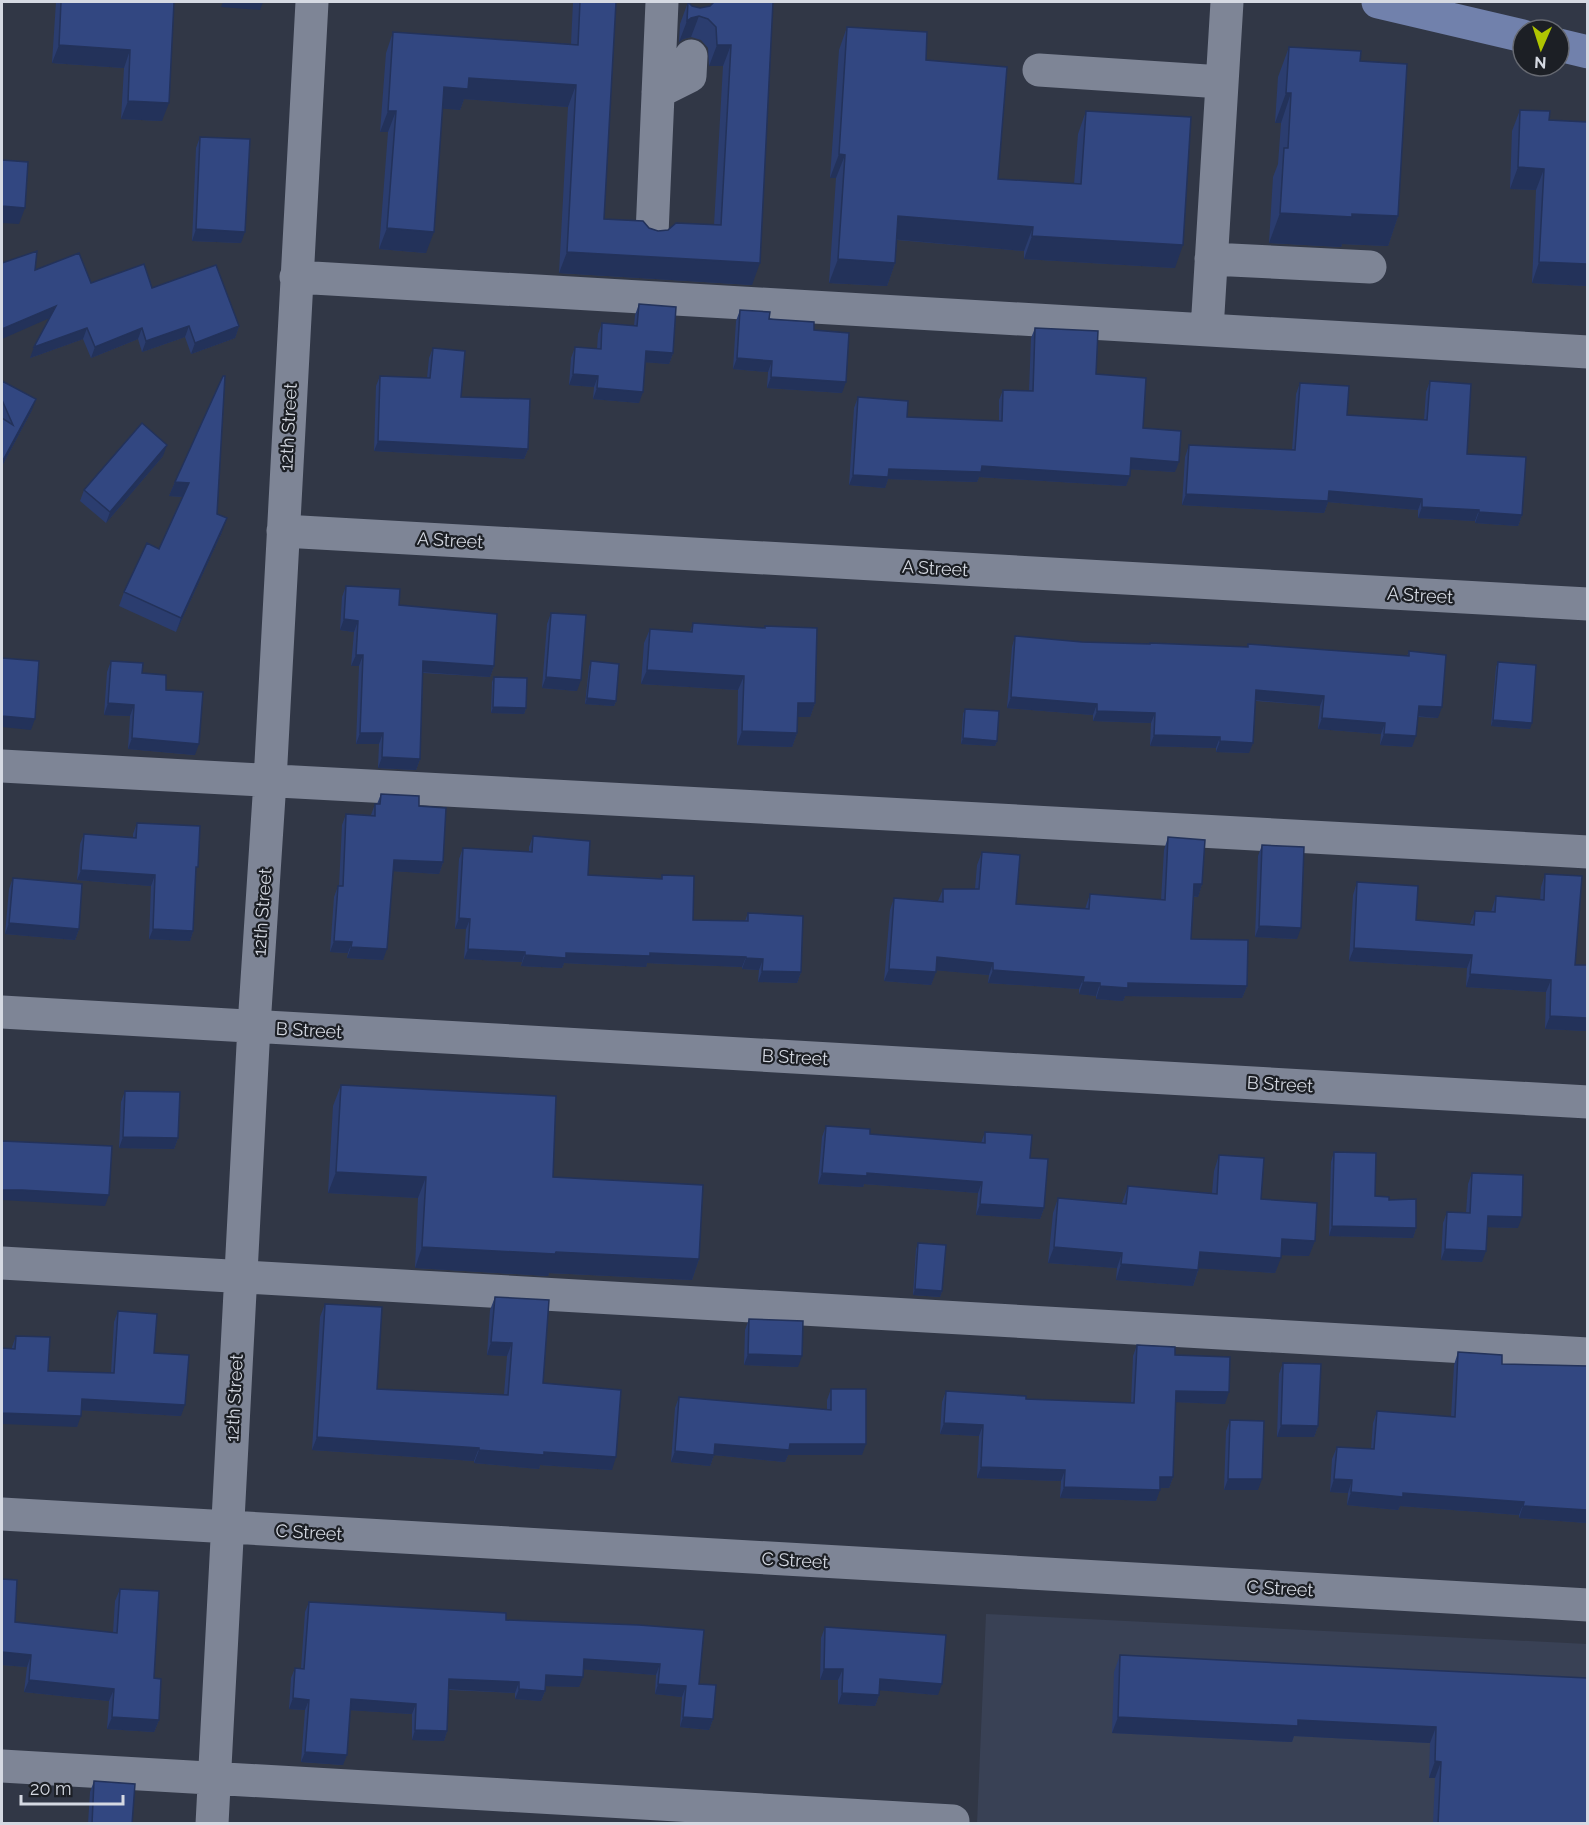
<svg xmlns="http://www.w3.org/2000/svg" width="1589" height="1825" viewBox="0 0 1589 1825" font-family="Raleway,sans-serif">
  <rect width="100%" height="100%" fill="#313746"/>
  <path fill="#394155" d="M986 1614 1587 1644V1823L977 1824Z"/>
  <g fill="none" stroke-linecap="round" stroke-linejoin="round">
    <path stroke="#7e8596" stroke-width="33" d="M1039 70 1222 82
      M658 92 690 76 691 56
      M652 234 662 2
      M1211 259 1370 267
      M296 277 1588 352
      M1207 330 1227 2
      M283 531 1588 604
      M2 766 1588 852
      M2 1012 1588 1102
      M2 1263 1588 1354
      M2 1514 1588 1605
      M2 1766 953 1821
      M212 1824 254 1026 270 781 312 2"/>
    <path stroke="#7181ac" stroke-width="33" d="M1378 2 1523 36
      M1559 45 1588 52"/>
  </g>
  <path fill="#2b3d6f" d="M56 2H174L162 121 121 119 124 68 52 63Z
    M573 2H616L604 219 649 228 658 231 714 225 723 66H709L708 48 701 40 691 37 683 39 679 42 680 24 688 2 692 6 700 8 710 6 713 2H773L752 285 559 273 568 107 464 99 460 110 442 108 426 253 379 249 388 132H380L386 53 393 32 571 44Z
    M847 27 926 60 998 179 1074 184 1078 134 1086 111 1175 268 1024 259V251L897 240 895 263 887 286 829 283 836 178H830L839 50Z
    M1289 47 1360 61 1398 216 1388 246 1342 244 1341 247 1269 243 1273 177 1278 164 1281 123H1275L1278 77Z
    M1520 110 1549 120 1587 122V286L1532 283 1536 190 1510 189 1512 131Z
    M200 137 241 243 192 241 196 148Z
    M35 270 91 283 152 288 239 326 235 338 191 354 185 337 142 352 138 339 91 358 83 339 30 358 49 318Z
    M639 304 673 353 669 364 645 362 639 403 593 399 594 387 569 385 571 358 575 347 597 349 598 334 602 323 634 326 635 315Z
    M740 310 814 330 842 393 767 388 768 372 733 369 736 321Z
    M1035 328 1096 374 1143 428 1175 472 1130 469 1126 486 979 477 977 482 888 479 885 488 849 485 854 408 858 397 907 417 999 421V400L1003 390 1029 391 1031 338Z
    M433 348 461 397 528 449 524 459 374 451 376 386 380 376 427 378 429 358Z
    M2 381 32 410 2 466Z
    M1430 381 1467 454 1522 515 1518 526 1475 523V521L1418 518V510L1328 502 1324 513 1182 505 1185 457 1189 445 1292 450 1296 394 1300 383 1347 415 1424 420 1426 392Z
    M163 456 106 523 80 501 84 490Z
    M175 482 217 514 222 532 176 632 119 606 124 592 159 549 183 497 169 496Z
    M346 586 399 605 494 666 490 677 423 673 420 759 416 770 378 768 379 744H356L359 666H351L354 632 340 630 342 597Z
    M551 613 577 691 542 688 547 624Z
    M693 623 815 703 810 717H798L797 733 792 747 737 745 738 690 641 684 644 643 650 629 690 632Z
    M1015 636 1082 642 1247 647 1248 644 1407 656 1409 651 1438 718 1418 717 1412 747 1380 745 1381 734 1318 729 1320 706 1256 701 1249 753 1216 752V748L1150 746 1151 723 1093 721V715L1007 708 1012 647Z
    M111 661 142 673 166 690 195 755 128 749 130 716 104 715 107 672Z
    M591 661 616 701 614 706 585 704 589 667Z
    M1498 662 1530 729 1491 726 1496 667Z
    M494 677 526 708 524 714 491 713 492 682Z
    M965 709 997 741 995 746 961 744 963 714Z
    M381 794 419 806 443 862 439 874 393 871 383 960 347 958 348 953 330 952 334 897 338 886H339L342 825 346 814 371 815 375 804H377Z
    M137 823 196 873 193 931 190 941 149 939 151 886 77 880 80 844 84 834 133 837V834Z
    M533 836 588 875 661 878 662 875 693 920 745 921 748 913 801 972 797 983 758 982 759 970 742 969V967L647 963 646 967 564 963 562 968 521 966 522 962 464 959 466 929H455L459 859 463 848 529 852V847Z
    M1168 837 1202 884 1198 897H1194L1191 939 1247 986 1242 998 1125 996 1123 1001 1096 999V996L1079 994V989L988 983 989 975 936 970 931 985 884 981 890 910 894 898 938 901 943 889H975L977 865 982 852 1016 904 1085 909 1090 894 1161 900 1164 850Z
    M1262 845 1297 939 1255 937 1258 856Z
    M1545 874 1575 965H1587V1031L1545 1029 1546 992 1466 987 1467 968 1349 961 1353 895 1357 882 1416 920 1470 924 1475 911 1491 912 1496 896 1540 900 1541 887Z
    M13 878 79 929 75 940 5 934 9 889Z
    M341 1085 553 1177 699 1259 692 1280 549 1273 548 1276 415 1268 418 1198 328 1193 333 1106Z
    M125 1091 178 1138 174 1149 119 1148 121 1102Z
    M826 1126 870 1134 981 1143 985 1132 1030 1158 1044 1208 1040 1219 976 1215 978 1193 864 1184 863 1187 818 1184 822 1137Z
    M1334 1152 1375 1196 1389 1200 1416 1228 1413 1238 1329 1236 1331 1162Z
    M1219 1155 1261 1199 1309 1256 1281 1255 1275 1273 1199 1268 1193 1286 1116 1280 1117 1268 1048 1263 1053 1213 1058 1198 1122 1203 1128 1186 1212 1193 1214 1171Z
    M1472 1173 1518 1228 1487 1227 1482 1262 1441 1260 1443 1223 1447 1212 1466 1213 1468 1184Z
    M918 1243 942 1291 940 1297 913 1295 916 1249Z
    M495 1297 543 1383 612 1470 540 1465 539 1469 474 1463V1461L312 1450 320 1317 325 1304 377 1389 504 1394 507 1356 487 1355 490 1310Z
    M118 1311 154 1353 181 1416 81 1410 77 1427 12 1349V1347L16 1336 48 1371 111 1373 114 1322Z
    M749 1319 798 1367 744 1365 745 1330Z
    M1137 1345 1175 1355 1225 1404 1176 1402 1173 1477 1169 1488H1160L1156 1501 1060 1498 1061 1481 977 1478 979 1436 940 1434 942 1402 946 1391 1026 1399 1131 1403 1133 1356Z
    M1458 1352 1502 1364 1587 1366V1523L1519 1518V1515L1400 1506 1398 1510 1347 1505 1348 1493 1330 1492 1332 1459 1337 1447 1371 1449 1373 1423 1377 1411 1451 1417 1454 1365Z
    M1283 1363 1318 1426 1314 1437H1277L1279 1374Z
    M831 1389 862 1455H788L785 1462 714 1455 710 1466 671 1462 675 1408 679 1397 827 1410V1400Z
    M1230 1420 1258 1490H1224L1226 1431Z
    M2 1579 15 1622 113 1633 115 1601 120 1589 154 1678 159 1720 154 1732 107 1729 109 1701 24 1692 27 1667 2 1665Z
    M309 1602 506 1620 639 1625 699 1684 713 1719 709 1730 680 1727 682 1697 655 1694 656 1675 583 1669 579 1687 545 1686V1691L541 1701 515 1699V1693L449 1690 447 1731 444 1741 412 1740V1714L350 1710 343 1765 301 1762 305 1710 289 1709 291 1678 295 1668H301L305 1612Z
    M825 1627 938 1695 880 1690 879 1695 875 1706 838 1704V1680H820L821 1638Z
    M1120 1655 1587 1678V1824H1433L1435 1778H1429L1430 1743 1294 1736 1292 1742 1112 1733 1114 1672Z
    M94 1781 132 1824H88L90 1792Z"/>
  <path fill="#23325a" d="M223 2H263L260 10 221 7Z
    M699 16 691 37 683 39 679 42 687 21 691 18Z
    M59 45 130 50 124 68 52 63Z
    M717 45H731L723 66H709Z
    M469 78 576 85 568 107 464 99 460 110 436 108 444 87Z
    M1286 93H1291L1281 123H1275Z
    M128 101 169 103 162 121 121 119Z
    M388 111H396L388 132H380Z
    M839 154 845 155 836 178H830Z
    M1518 167 1544 169 1536 190 1510 189Z
    M2 206 25 208 19 224 2 223Z
    M1280 213 1352 214 1398 216 1388 246 1342 244 1341 247 1269 243Z
    M898 216 1033 227 1024 251 890 239Z
    M387 228 434 232 426 253 379 249Z
    M196 229 245 232 241 243 192 241Z
    M1032 236 1183 245 1175 268 1024 259Z
    M567 252 760 263 752 285 559 273Z
    M838 259 895 263 887 286 829 283Z
    M1539 262 1587 264V286L1532 283Z
    M56 306 52 317 2 339V329Z
    M189 326 185 337 142 352 146 341Z
    M239 326 235 338 191 354 195 343Z
    M87 328 83 339 30 358 34 347Z
    M142 328 138 339 91 358 95 347Z
    M646 351 673 353 669 364 642 362Z
    M737 358 772 361 768 372 733 369Z
    M573 374 598 376 594 387 569 385Z
    M771 377 846 382 842 393 767 388Z
    M597 388 643 392 639 403 593 399Z
    M36 399 32 410 2 466V462Z
    M378 441 528 449 524 459 374 451Z
    M167 445 163 456 106 523 110 512Z
    M1131 458 1179 462 1175 472 1127 469Z
    M982 466 1130 476 1126 486 979 477 977 482 888 479 885 488 849 485 853 475 889 469Z
    M175 482 189 483 184 497 169 496Z
    M1329 491 1422 499 1418 510 1328 502 1324 513 1182 505 1186 494Z
    M1422 507 1479 510 1475 521 1418 518Z
    M1479 512 1522 515 1518 526 1475 523Z
    M227 518 222 532 176 632 181 618Z
    M344 619 358 621 354 632 340 630Z
    M356 655H363L359 666H351Z
    M423 661 494 666 490 677 419 672Z
    M647 670 744 676 738 690 641 684Z
    M546 677 581 680 577 691 542 688Z
    M1256 690 1324 696 1320 706 1253 700Z
    M1011 697 1097 704 1093 715 1007 708Z
    M587 698 616 701 614 706 585 704Z
    M108 703 134 705 130 716 104 715Z
    M798 703H815L810 717H793Z
    M1419 706 1442 707 1438 718 1415 716Z
    M493 707 526 708 524 714 491 713Z
    M1097 711 1155 713 1151 723 1093 721Z
    M2 716 35 719 31 730 2 727Z
    M1322 718 1385 723 1381 734 1318 729Z
    M1493 720 1532 723 1530 729 1491 726Z
    M742 731 797 733 792 747 737 745Z
    M360 733H383L379 744H356Z
    M1384 734 1416 736 1412 747 1380 745Z
    M1154 735 1220 737 1216 748 1150 746Z
    M132 738 199 744 195 755 128 749Z
    M963 738 997 741 995 746 961 744Z
    M1220 741 1253 743 1249 753 1216 752Z
    M382 757 420 759 416 770 378 768Z
    M394 860 443 862 439 874 390 871Z
    M81 870 155 875 151 886 77 880Z
    M1194 884H1202L1198 897 1190 896Z
    M459 918 470 919 466 929H455Z
    M9 923 79 929 75 940 5 934Z
    M1259 926 1301 928 1297 939 1255 937Z
    M153 929 193 931 190 941 149 939Z
    M334 941 352 942 348 953 330 952Z
    M351 947 387 949 383 960 347 958Z
    M1354 948 1472 955 1467 968 1349 961Z
    M468 949 525 952 522 962 464 959Z
    M566 953H650L746 957 742 967 647 963 646 967 564 963 562 968 521 966 525 955Z
    M937 957 993 963 989 975 933 970Z
    M746 958 763 959 759 970 742 969Z
    M889 969 936 972 931 985 884 981Z
    M993 970 1084 977 1079 989 988 983Z
    M762 971 801 972 797 983 758 982Z
    M1470 974 1551 980 1546 992 1466 987Z
    M1083 982 1100 983 1096 996 1079 994Z
    M1128 983 1247 986 1242 998 1125 996 1123 1001 1096 999 1100 986Z
    M1550 1016 1587 1018V1031L1545 1029Z
    M123 1137 178 1138 174 1149 119 1148Z
    M336 1172 426 1177 418 1198 328 1193Z
    M822 1173H867L982 1182 978 1193 864 1184 863 1187 818 1184Z
    M2 1190H22L109 1195 105 1206 2 1200Z
    M980 1204 1044 1208 1040 1219 976 1215Z
    M1488 1216 1522 1217 1518 1228 1484 1227Z
    M1332 1226 1416 1228 1413 1238 1329 1236Z
    M1282 1239 1315 1241 1309 1256 1276 1255Z
    M422 1247 556 1252 699 1259 692 1280 549 1273 548 1276 415 1268Z
    M1054 1247 1122 1253 1117 1268 1048 1263Z
    M1445 1249 1486 1251 1482 1262 1441 1260Z
    M1200 1252 1281 1258 1275 1273 1194 1268Z
    M1121 1264 1198 1270 1193 1286 1116 1280Z
    M915 1289 942 1291 940 1297 913 1295Z
    M491 1342 512 1343 507 1356 487 1355Z
    M748 1354 802 1356 798 1367 744 1365Z
    M1176 1391 1229 1392 1225 1404 1172 1402Z
    M82 1399 185 1405 181 1416 78 1410Z
    M2 1413 81 1416 77 1427 2 1424Z
    M944 1423 983 1425 979 1436 940 1434Z
    M1281 1425 1318 1426 1314 1437H1277Z
    M317 1437 479 1448 474 1461 312 1450Z
    M715 1444H866L862 1455H788L785 1462 714 1455 710 1466 671 1462 675 1451Z
    M479 1450 544 1452 616 1457 612 1470 540 1465 539 1469 474 1463Z
    M981 1467 1065 1470 1061 1481 977 1478Z
    M1160 1477H1173L1169 1488H1156Z
    M1228 1479H1262L1258 1490H1224Z
    M1334 1479 1352 1480 1348 1493 1330 1492Z
    M1064 1487 1160 1490 1156 1501 1060 1498Z
    M1351 1492 1403 1493 1524 1502 1519 1515 1400 1506 1398 1510 1347 1505Z
    M1523 1506 1587 1510V1523L1519 1518Z
    M2 1652 31 1655 27 1667 2 1665Z
    M584 1659 660 1664 656 1675 580 1669Z
    M824 1669H843L838 1680H820Z
    M546 1675 583 1677 579 1687 542 1686Z
    M449 1679 519 1682 515 1693 445 1689Z
    M880 1679 942 1684 938 1695 876 1690Z
    M29 1680 114 1689 109 1701 24 1692Z
    M658 1684 686 1686 682 1697 655 1694Z
    M519 1689 545 1691 541 1701 515 1699Z
    M842 1693 879 1695 875 1706 838 1704Z
    M293 1698 309 1700 305 1710 289 1709Z
    M351 1699 416 1704 412 1714 347 1710Z
    M112 1717 159 1720 154 1732 107 1729Z
    M683 1717 713 1719 709 1730 680 1727Z
    M1118 1717 1298 1720 1436 1727 1430 1743 1294 1736 1292 1742 1112 1733Z
    M415 1730 447 1731 444 1741 412 1740Z
    M305 1752 347 1755 343 1765 301 1762Z
    M1435 1761 1441 1762 1435 1778H1429Z"/>
  <path fill="#324781" stroke="#23325a" stroke-width="1.5" d="M61 2H174L169 103 128 101 130 50 59 45Z
    M580 2H616L604 219 643 221 649 228 658 231 668 230 676 223 721 225 731 45H717L716 27 708 19 699 16 691 18 687 21 688 2 692 6 700 8 710 6 714 2H773L760 263 567 252 576 85 469 78 468 89 444 87 434 232 387 228 396 111H388L393 32 578 45Z
    M847 27 927 32 926 60 1007 67 998 179 1081 184 1086 111 1191 117 1183 245 1032 236 1033 227 898 216 895 263 838 259 845 155 839 154Z
    M1289 47 1361 51 1360 61 1407 64 1398 216 1352 214V217L1280 213 1284 148H1288L1291 93H1286Z
    M1520 110 1550 111 1549 120 1587 122V264L1539 262 1544 169 1518 167Z
    M200 137 250 139 245 232 196 229Z
    M2 160 28 162 25 208 2 206Z
    M37 251 35 270 79 253 91 283 144 264 152 288 216 265 239 326 195 343 189 326 146 341 142 328 95 347 87 328 34 347 56 306 2 329V263Z
    M639 304 676 307 673 353 646 351 643 392 597 388 598 376 573 374 575 347 601 349 602 323 637 326Z
    M740 310 770 312 769 319 814 322V330L849 333 846 382 771 377 772 361 737 358Z
    M1035 328 1098 331 1096 374 1146 378 1143 428 1181 431 1179 462 1131 458 1130 476 982 466 981 472 889 469 888 477 853 475 858 397 908 401 907 417 1002 421 1003 390 1033 391Z
    M433 348 465 351 461 397 530 399 528 449 378 441 380 376 430 378Z
    M223 376H225L217 514 227 518 181 618 124 592 147 543 159 549 189 483 175 482Z
    M2 381 36 399 2 462V418L13 425 2 400Z
    M1430 381 1471 384 1467 454 1526 457 1522 515 1479 512V510L1422 507V499L1329 491 1328 501 1186 494 1189 445 1295 450 1300 383 1349 386 1347 415 1427 420Z
    M142 423 167 445 110 512 84 490Z
    M346 586 400 589 399 605 497 614 494 666 423 661 420 759 382 757 383 733H360L363 655H356L358 621 344 619Z
    M551 613 586 615 581 680 546 677Z
    M693 623 765 628V626L817 628 815 703H798L797 733 742 731 744 676 647 670 650 629 692 632Z
    M1015 636 1082 642 1150 644V643L1248 647V644L1409 656V651L1446 655 1442 707 1419 706 1416 736 1384 734 1385 723 1322 718 1324 696 1256 690 1253 743 1220 741V737L1154 735 1155 713 1097 711V704L1011 697Z
    M2 658 39 661 35 719 2 716Z
    M111 661 143 663 142 673 166 675V690L203 692 199 744 132 738 134 705 108 703Z
    M591 661 619 664 616 701 587 698Z
    M1498 662 1536 665 1532 723 1493 720Z
    M494 677 527 678 526 708 493 707Z
    M965 709 999 711 997 741 963 738Z
    M381 794 419 796V806L446 808 443 862 394 860 387 949 351 947 352 942 334 941 338 886H343L346 814 375 816V804H380Z
    M137 823 200 826 198 867H196L193 931 153 929 155 875 81 870 84 834 136 838Z
    M533 836 590 841 588 875 662 879V875L694 876 693 920 748 921V913L803 916 801 972 762 971 763 959 746 958V957L650 953V956L566 953V958L525 955V952L468 949 470 919 459 918 463 848 532 852Z
    M1168 837 1205 840 1202 884H1194L1191 939 1248 940 1247 986 1128 983V988L1100 986V983L1083 982 1084 977 993 970V963L937 957 936 972 889 969 894 898 943 902V889H979L982 852 1020 855 1016 904 1089 909 1090 894 1165 900Z
    M1262 845 1304 847 1301 928 1259 926Z
    M1545 874 1582 876 1575 965H1587V1018L1550 1016 1551 980 1470 974 1472 955 1354 948 1357 882 1418 886 1416 920 1474 925 1475 911 1495 912 1496 896 1544 900Z
    M13 878 82 884 79 929 9 923Z
    M341 1085 556 1096 553 1177 703 1185 699 1259 556 1252 555 1254 422 1247 426 1177 336 1172Z
    M125 1091 180 1092 178 1138 123 1137Z
    M826 1126 870 1129V1134L985 1143V1132L1032 1135 1030 1158 1048 1159 1044 1208 980 1204 982 1182 867 1173V1176L822 1173Z
    M2 1141 112 1146 109 1195 22 1190H2Z
    M1334 1152 1376 1153 1375 1196 1389 1197V1200L1416 1199V1228L1332 1226Z
    M1219 1155 1264 1158 1261 1199 1317 1203 1315 1241 1282 1239 1281 1258 1200 1252 1198 1270 1121 1264 1122 1253 1054 1247 1058 1198 1126 1204 1128 1186 1217 1194Z
    M1472 1173 1523 1175 1522 1217 1488 1216 1486 1251 1445 1249 1447 1212 1470 1213Z
    M918 1243 946 1245 942 1291 915 1289Z
    M495 1297 549 1300 543 1383 621 1390 616 1457 544 1452V1455L479 1450V1448L317 1437 325 1304 382 1307 377 1389 508 1395 512 1343 491 1342Z
    M118 1311 157 1314 154 1353 189 1355 185 1405 82 1399 81 1416 2 1413V1348L15 1349 16 1336 50 1337 48 1371 114 1373Z
    M749 1319 803 1321 802 1356 748 1354Z
    M1137 1345 1175 1347V1355L1230 1357 1229 1392 1176 1391 1173 1477H1160V1490L1064 1487 1065 1470 981 1467 983 1425 944 1423 946 1391 1026 1396V1399L1134 1403Z
    M1458 1352 1502 1355V1364L1587 1366V1510L1523 1506 1524 1502 1403 1493V1497L1351 1492 1352 1480 1334 1479 1337 1447 1374 1449 1377 1411 1455 1417Z
    M1283 1363 1321 1364 1318 1426 1281 1425Z
    M831 1389H866V1444H790L789 1450 715 1444 714 1455 675 1451 679 1397 831 1410Z
    M1230 1420 1264 1421 1262 1479H1228Z
    M2 1579 17 1580 15 1622 117 1633 120 1589 159 1591 154 1678 161 1679 159 1720 112 1717 114 1689 29 1680 31 1655 2 1652Z
    M309 1602 506 1613V1620L639 1625 704 1630 699 1684 716 1685 713 1719 683 1717 686 1686 658 1684 660 1664 584 1659 583 1677 546 1675 545 1691 519 1689V1682L449 1679 447 1731 415 1730 416 1704 351 1699 347 1755 305 1752 309 1700 293 1698 295 1668 304 1669Z
    M825 1627 946 1635 942 1684 880 1679 879 1695 842 1693 843 1669H824Z
    M1120 1655 1587 1678V1824H1438L1441 1762 1435 1761 1436 1727 1298 1720V1726L1118 1717Z
    M94 1781 135 1784 132 1824H92Z"/>
  <g text-anchor="middle" dominant-baseline="central" stroke-width="4.5" stroke-linejoin="round" paint-order="stroke">
    <g font-size="18" fill="#d5d9e2" stroke="#1c1f25">
      <text transform="translate(288 427) rotate(-87)">12th Street</text>
      <text transform="translate(450 540) rotate(3)">A Street</text>
      <text transform="translate(935 568) rotate(3)">A Street</text>
      <text transform="translate(1420 595) rotate(3)">A Street</text>
      <text transform="translate(262 912) rotate(-86)">12th Street</text>
      <text transform="translate(309 1030) rotate(3)">B Street</text>
      <text transform="translate(795 1057) rotate(3)">B Street</text>
      <text transform="translate(1280 1084) rotate(3)">B Street</text>
      <text transform="translate(234 1398) rotate(-87)">12th Street</text>
      <text transform="translate(309 1532) rotate(3)">C Street</text>
      <text transform="translate(795 1560) rotate(3)">C Street</text>
      <text transform="translate(1280 1588) rotate(3)">C Street</text>
    </g>
  </g>
  <rect width="1589" height="1825" fill="none" stroke="#d5d9e2" stroke-width="6"/>
  <g transform="translate(1541 48) rotate(183)"><circle r="28" fill="#1c1f25" stroke="#666971" stroke-width="1.5"/>
  <path d="M0-4.5L10 22L0 15L-10 22Z" fill="#b0c502"/>
  <text y="-9" font-size="16" font-weight="bold" text-anchor="middle" fill="#d5d9e2">N</text>
  </g>
  <path d="M21 1795v9h102v-9" fill="none" stroke="#d5d9e2" stroke-width="3"/>
  <text x="30" y="1795" font-size="18" fill="#d5d9e2" stroke="#1c1f25" stroke-width="4.5" paint-order="stroke">20 m</text>
</svg>
